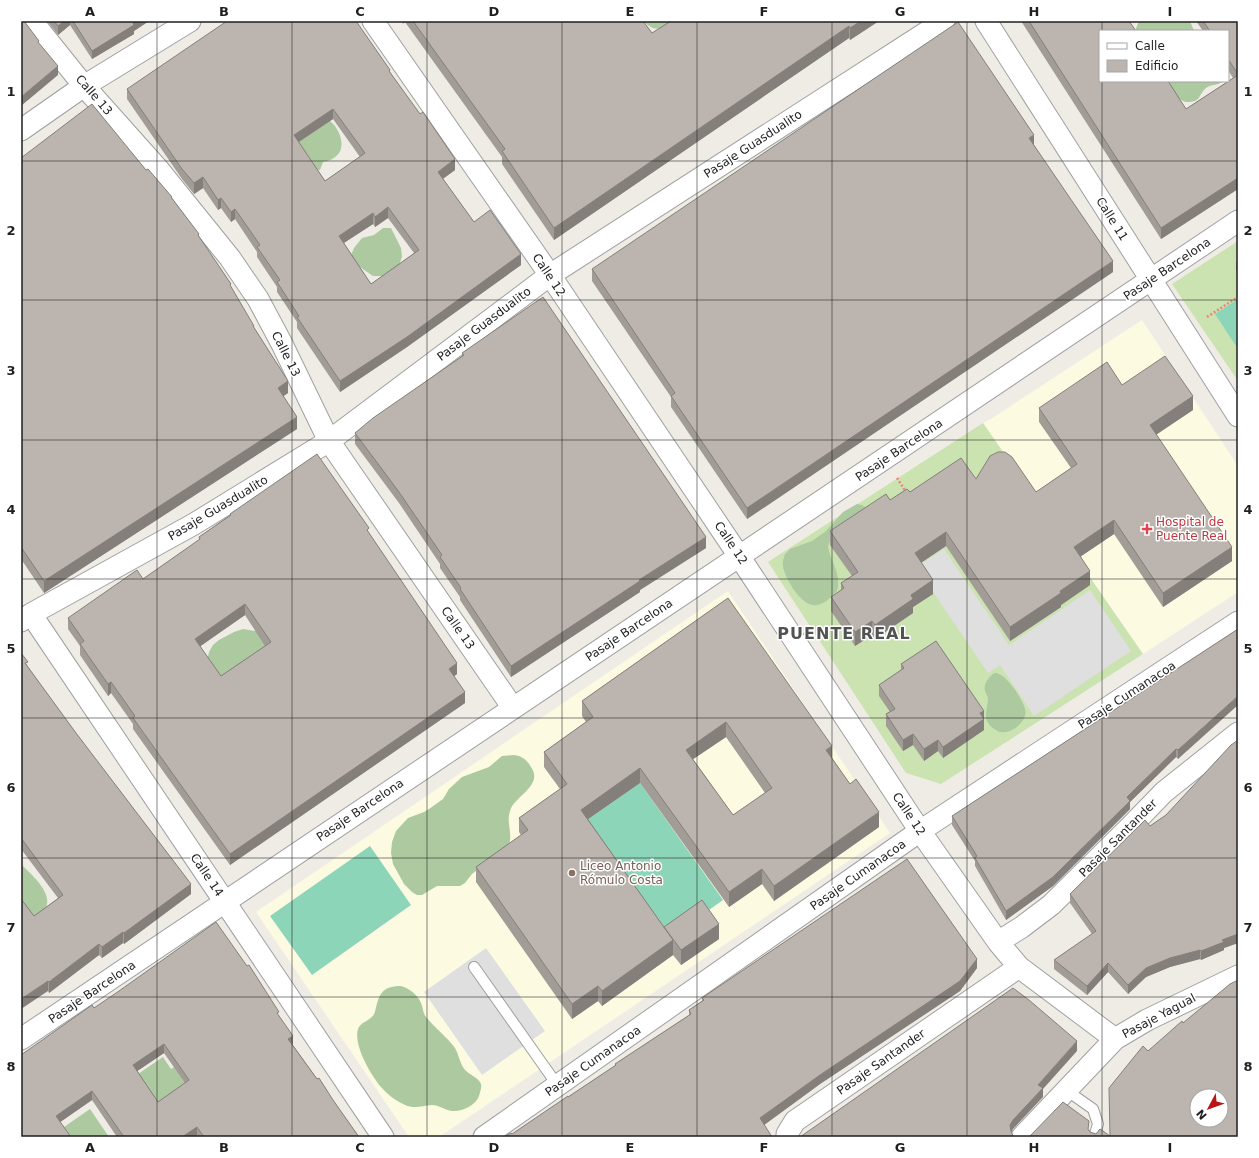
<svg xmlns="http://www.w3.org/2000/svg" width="1259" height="1158" viewBox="0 0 1259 1158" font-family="'DejaVu Sans',sans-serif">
  <rect width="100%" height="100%" fill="#efece6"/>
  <path fill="#fcfbe2" d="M1142 320 1238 466V592L1143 654 983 423 991 419Z
    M728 591 890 833 439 1137H409L256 912Z"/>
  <path fill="#cae3b1" d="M1238 241V381L1172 284Z
    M983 423 1143 654 941 784 906 773 768 562Z"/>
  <path fill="#acc99f" d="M643 21H677C662 28 657 34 643 21Z
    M1139 21H1190L1194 31H1135Z
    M1168 81H1223C1218 86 1211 84 1206 88 1202 91 1201 95 1198 99 1196 101 1192 102 1189 102 1178 103 1173 89 1168 81Z
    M323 115C327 119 332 122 335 126 346 142 344 158 323 162L320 170H318L308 155 288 131Z
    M383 228H391L401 248 402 257 399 265 382 276H373L357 265 351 255 354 248 362 238 374 235Z
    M857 504 862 505 868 509 831 539 828 546C830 562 842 573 837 591 832 596 825 604 817 605 802 608 785 579 783 566 782 562 784 558 785 554L790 549 812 541 826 531 843 512Z
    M289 624 230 687 207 661 209 652 213 645 219 640 234 632 243 629 255 631Z
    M994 673C1005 671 1023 700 1025 709 1029 722 1007 738 996 730 981 721 987 712 988 700 988 696 986 694 985 691 983 684 989 677 994 673Z
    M514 755C522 756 527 760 531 767 544 786 514 796 510 811 506 822 513 833 509 845L472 874 465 883 460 886H437L422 895H417L412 892 404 884 393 864 391 853 392 842 396 831 408 818 424 812 429 809 443 799 449 789 462 777 489 767 502 756Z
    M21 864C29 873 55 893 45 909 43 912 39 915 36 917L21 905Z
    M401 986C409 988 418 995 421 1003 423 1008 423 1013 426 1017 435 1028 447 1037 455 1048 459 1055 460 1064 465 1070 470 1075 479 1078 481 1084 482 1087 480 1092 479 1096 476 1105 462 1112 452 1111 445 1110 439 1105 432 1105 422 1106 414 1109 405 1105 396 1101 387 1094 381 1087 371 1075 353 1045 358 1029 361 1021 372 1021 375 1012 379 995 381 986 401 986Z
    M195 1053 208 1072 160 1106 138 1074 163 1057 171 1069Z
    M90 1109 109 1137H71L64 1127Z"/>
  <path fill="#8dd5b8" d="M1238 299V349L1215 314Z
    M640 783 723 900 664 942 581 824Z
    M370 846 411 905 312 975 270 916Z"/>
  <path fill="#dfdfdf" d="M944 549 1009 645 1090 590 1131 651 1034 716 1000 665 988 673 916 567Z
    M486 948 545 1031 482 1075 424 992Z"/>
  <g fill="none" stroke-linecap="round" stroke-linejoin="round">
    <defs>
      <path id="service" d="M474 967 558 1086
        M1066 1090 1093 1109 1098 1124 1094 1137"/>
      <path id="minor" d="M32 21 84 86 159 170 230 258 258 299 282 344 329 441 513 708
        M373 21 550 275 739 556 920 831 998 942 1019 967 1115 1039
        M986 21 1238 416
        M21 130 84 86 190 21
        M31 614 383 1137
        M21 621 31 614 194 524 329 441 550 275 944 21
        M998 942 1022 927 1051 905 1132 825 1164 792 1238 733
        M21 1039 1238 221
        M484 1137 920 831 1238 622
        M787 1137V1134L795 1121 1019 967
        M1022 1137 1115 1039 1147 1020 1238 976"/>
    </defs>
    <use href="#service" stroke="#a0a0a0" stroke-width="12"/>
    <use href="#minor" stroke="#a0a0a0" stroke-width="23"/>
    <path stroke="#eb857b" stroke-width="2.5" stroke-dasharray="2 2" stroke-linecap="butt" d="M1207 317 1238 297
      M897 478 906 492"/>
    <use href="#service" stroke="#fff" stroke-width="10"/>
    <use href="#minor" stroke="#fff" stroke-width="21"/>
  </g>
  <path fill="#a29c96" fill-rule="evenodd" d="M47 21H149L134 31V34L92 59 70 25 58 35Z
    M402 21H643L652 33 671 21H879L850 40 849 38 554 240 502 164V157L405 22 403 24Z
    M1021 21H1129L1186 109 1233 78 1228 70V31H1203L1196 21H1238V189L1161 239Z
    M390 72 455 170 443 179 474 222 521 265 407 347 340 392 297 328V322L277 292V287L257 257V252L235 219 231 222 221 208 218 210 203 188 194 194 182 179 127 99V89ZM333 119 360 157 325 181 299 142ZM388 218 414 253 371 284 344 243 373 224 375 227Z
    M1034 145 1113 272 747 519 671 407V397L592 281V269Z
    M21 158 146 170 172 198 199 237 231 287 254 328 288 393 283 396 297 429 44 593 21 559Z
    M1238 261V273L1236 270V262Z
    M462 353 706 548 640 590V592L511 677 460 600V597L440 568V564L399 503 355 444V433L462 356Z
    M1122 385 1193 410 1156 434 1232 561 1163 607 1114 534 1081 556 1090 585 1061 605V607L1010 641 946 546 921 562 933 594 913 607V613L875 639 872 635 855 646 831 611V597L841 591V583L852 576 830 545V531L890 500 910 492 976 479 1036 492 1071 468 1039 422V408Z
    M230 514 369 533 457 674 454 676 465 703 230 865 133 729V724L111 693 108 696 80 655V646L68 629V618L143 579 199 540V537L230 515ZM245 615 265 646 221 676 200 646Z
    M728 598 832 758 879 827 774 901 762 884 729 907 640 783 588 819 664 927 719 939 681 965 673 955 602 1006 598 1001 572 1019 476 882V867L521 835 519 832V818L560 789 544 767V752L586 722 582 716V701ZM726 737 765 793 733 815 693 759Z
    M1238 629 1178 759 1176 757 1130 802V809L1053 886 1006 920 975 866V861L952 825V816Z
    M21 653 28 667 191 894 124 944 123 943 102 958 99 955 49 993 48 991 34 916 58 898 21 849Z
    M901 664 984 711V730L943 758 938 751 924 761 913 745 903 751 886 726V714L890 712 879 696V685L901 670Z
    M1238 740V943L1224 948V950L1201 960 1200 959 1170 967 1146 977 1128 994 1108 972 1087 995 1054 969V960L1092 934 1070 903V894L1150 826 1166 815Z
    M977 968 960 991 820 1084 764 1125 512 1134 568 1097 615 1066V1064L689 1015V1010L702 1001V998Z
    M94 1008 279 1016 293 1045 359 1137H197V1136L195 1137H117L92 1100 60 1122 21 1137ZM164 1053 185 1083 158 1102 137 1071Z"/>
  <path fill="#847f7a" d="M64 21H70V25L58 35V26Z
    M136 21H149L134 31V34L92 59V51Z
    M861 21H879L850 40V28Z
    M849 26V38L554 240V228Z
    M58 66V75L21 106V97Z
    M333 109V119L294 145V135Z
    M1034 135V146L1029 138Z
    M455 159V170L438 182V172Z
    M203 177V188L194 194V183Z
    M1238 178V189L1161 239V228Z
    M221 198V208L218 210V200Z
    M388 207V218L375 227V217Z
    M235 209V219L231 222V212Z
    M373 213V224L339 246V236Z
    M521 254V265L407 347 340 392V381Z
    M1113 261V272L747 519V508Z
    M288 381V393L278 400V388Z
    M1193 396V410L1150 439V425Z
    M297 417V429L44 593V581Z
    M1114 520V534L1074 561V547Z
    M946 532V546L915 567V553Z
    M706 537V548L640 590V592L511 677V666L639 580Z
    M1232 547V561L1163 607V593Z
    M1090 571V585L1061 605V607L1010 641V627L1060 591Z
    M933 580V594L913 607V613L875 639V625L911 595Z
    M245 604V615L195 650V639Z
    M872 621V635L855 646V632Z
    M457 663V674L449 680V669Z
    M111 682V693L108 696V684Z
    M465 692V703L230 865V854Z
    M1238 696V705L1178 759V750Z
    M984 711V730L943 758V747L980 713Z
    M726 722V737L686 764V750Z
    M913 734V745L903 751V740Z
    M938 740V751L924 761V749Z
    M832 746V761L826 750Z
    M1176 749V757L1130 802V809L1053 886 1006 920V911L1127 797Z
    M640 768V783L581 824V810Z
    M879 812V827L774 901V886Z
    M762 869V884L729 907V892Z
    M191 884V894L124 944V933Z
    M719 924V939L681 965V950Z
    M123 932V943L102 958V947Z
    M1238 934V943L1224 948V950L1201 960V951L1222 940Z
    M673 940V955L602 1006V991Z
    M99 944V955L49 993V982Z
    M1200 950V959L1170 967 1146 977 1128 994V985L1146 968 1170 958Z
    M977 959V968L960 991 820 1084 760 1128V1118Z
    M1108 963V972L1087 995V986Z
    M48 981V991L21 1009V999Z
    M598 986V1001L572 1019V1004Z
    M293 1036V1045L288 1039Z
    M1077 1041V1051L1043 1089V1097L1013 1129 1010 1135V1125L1013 1120 1038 1085Z
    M164 1044V1053L133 1074V1065Z
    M92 1091V1100L56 1125V1116Z
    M197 1127V1136L195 1137H182Z"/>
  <path fill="#bcb5af" stroke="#847f7a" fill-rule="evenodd" d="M21 21H24L39 41 38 42 58 66 21 97Z
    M54 21H64L58 26Z
    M73 21H136L133 23 134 25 92 51Z
    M227 21H356L390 70 389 71 420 114 423 112 455 159 438 172 474 222 490 210 521 254 407 337 340 381 297 317 299 316 277 282 280 280 257 247 260 245 235 209 231 212 221 198 218 200 203 177 194 183 182 169 127 89ZM333 109 365 153 325 181 294 135ZM388 207 419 250 371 284 339 236 373 213 375 217Z
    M413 21H643L652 33 671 21H861L850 28 849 26 554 228 502 151 505 149Z
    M1029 21H1129L1136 31H1100V81H1168L1186 109 1238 75V178L1161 228Z
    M1203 21H1238V74L1228 59V31H1210Z
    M958 22 1034 135 1029 138 1113 261 747 508 671 396 675 393 592 269Z
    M92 104 146 170 148 169 172 197H171L199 234 198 235 231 284 230 285 254 326H253L288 381 278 388 297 417 44 581 21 547V158Z
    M543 297 706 537 639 580 640 581 511 666 460 589 461 588 440 557 442 555 399 492 355 433 373 418 464 355 462 353Z
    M1165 356 1193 396 1150 425 1232 547 1163 593 1114 520 1074 547 1090 571 1060 591 1061 593 1010 627 946 532 915 553 933 580 911 595 913 599 875 625 872 621 855 632 831 597 844 588 841 583 858 572 830 531 886 494 890 500 907 489 910 492 961 458 976 479 990 456 998 452H1005L1012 457 1036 492 1077 464 1039 408 1107 362 1122 385Z
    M317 454 369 528 367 530 457 663 449 669 465 692 230 854 133 718 135 716 111 682 108 684 80 644 84 641 68 618 137 570 143 579 200 539 199 537 231 515 230 514ZM245 604 271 642 221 676 195 639Z
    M728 598 832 746 826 750 850 784 856 779 879 812 774 886 762 869 729 892 640 768 581 810 673 940 602 991 598 986 572 1004 476 867 528 830 519 818 567 784 544 752 593 717 582 701ZM726 722 772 788 733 815 686 750Z
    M1238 629V696L1178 750 1176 749 1127 797 1130 801 1053 877 1006 911 975 858 977 856 952 816Z
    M936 641 984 711 980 713 984 719 943 747 938 740 924 749 913 734 903 740 886 714 895 709 879 685 904 668 901 664Z
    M21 653 28 662 25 663 76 733 191 884 124 933 123 932 102 947 99 944 49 982 48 981 21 999V899L34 916 63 895 21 838Z
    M1238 740V934L1222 940 1224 942 1201 951 1200 950 1170 958 1146 968 1128 985 1108 963 1087 986 1054 960 1096 931 1070 894 1145 820 1150 826 1166 815 1231 745Z
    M907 859 977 959 960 981 820 1075 760 1118 772 1137H504L511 1133 512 1134 568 1096V1097L616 1065 615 1064 691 1014 689 1010 704 1000 702 998Z
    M702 900 719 924 681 950 664 927Z
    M216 922 247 966 249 965 279 1012 277 1013 293 1036 288 1039 317 1079 319 1078 333 1100 359 1137H204L197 1127 182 1137H124L92 1091 56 1116 71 1137H21V1055L92 1005 94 1008 119 991ZM164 1044 189 1080 158 1102 133 1065Z
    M1238 980V1137H1029L1063 1102 1089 1121 1088 1129 1090 1132 1096 1134 1100 1129 1110 1136 1109 1088 1143 1046 1148 1051 1182 1021 1183 1023 1230 984ZM1197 1096H1221V1120H1197Z
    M1013 988 1029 1000 1077 1041 1038 1085 1043 1088 1013 1120 1010 1125 1011 1131 1013 1136 1016 1137H800Z"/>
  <path fill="none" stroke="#1f1f1f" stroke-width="1" stroke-opacity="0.55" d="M157 21V1137M292 21V1137M427 21V1137M562 21V1137M697 21V1137M832 21V1137M967 21V1137M1102 21V31M1102 81V1137M21 161H1238M21 300H1238M21 440H1238M21 579H1238M21 718H1238M21 858H1238M21 997H1238"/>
  <path fill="#e0444e" stroke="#fff" stroke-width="1.5" d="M1145 523h4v4h4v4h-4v4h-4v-4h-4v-4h4z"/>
  <circle fill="#8d6e63" stroke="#fff" stroke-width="1.5" cx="572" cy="873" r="4"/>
  <g text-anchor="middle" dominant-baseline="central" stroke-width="3" stroke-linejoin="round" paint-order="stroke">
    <g font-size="12" fill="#1f1f1f" stroke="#fff">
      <text transform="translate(94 95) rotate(49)">Calle 13</text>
      <text transform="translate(753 144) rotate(-33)">Pasaje Guasdualito</text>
      <text transform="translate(1112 219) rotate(58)">Calle 11</text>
      <text transform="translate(1167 269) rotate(-34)">Pasaje Barcelona</text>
      <text transform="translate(549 275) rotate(56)">Calle 12</text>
      <text transform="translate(484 324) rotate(-37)">Pasaje Guasdualito</text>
      <text transform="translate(286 354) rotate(63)">Calle 13</text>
      <text transform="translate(899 450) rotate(-34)">Pasaje Barcelona</text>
      <text transform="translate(218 508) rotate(-31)">Pasaje Guasdualito</text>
      <text transform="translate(731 543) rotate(56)">Calle 12</text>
      <text transform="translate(458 628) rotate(55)">Calle 13</text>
      <text transform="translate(629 630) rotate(-34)">Pasaje Barcelona</text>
      <text transform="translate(1127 695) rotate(-33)">Pasaje Cumanacoa</text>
      <text transform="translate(360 810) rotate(-34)">Pasaje Barcelona</text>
      <text transform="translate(909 814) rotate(56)">Calle 12</text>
      <text transform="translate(1118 838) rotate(-45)">Pasaje Santander</text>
      <text transform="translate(207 875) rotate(56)">Calle 14</text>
      <text transform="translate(858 875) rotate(-35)">Pasaje Cumanacoa</text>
      <text transform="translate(92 992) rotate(-34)">Pasaje Barcelona</text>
      <text transform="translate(1159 1016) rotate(-28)">Pasaje Yagual</text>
      <text transform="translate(593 1061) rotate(-35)">Pasaje Cumanacoa</text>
      <text transform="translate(881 1062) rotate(-35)">Pasaje Santander</text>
    </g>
    <g font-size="12" fill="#be3a42" stroke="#fff" text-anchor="start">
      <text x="1156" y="522">Hospital de<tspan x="1156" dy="14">Puente Real</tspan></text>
    </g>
    <g font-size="12" fill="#785e54" stroke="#fff" text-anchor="start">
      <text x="580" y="866">Liceo Antonio<tspan x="580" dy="14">Rómulo Costa</tspan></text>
    </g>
    <g font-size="16" font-weight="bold" letter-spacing="1" fill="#525252" stroke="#fff">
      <text x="844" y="633">PUENTE REAL</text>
    </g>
  </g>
  <rect width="1259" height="1158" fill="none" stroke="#ffffff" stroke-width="44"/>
  <rect x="1099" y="30" width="130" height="52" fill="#ffffff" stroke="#a5a5a5"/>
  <rect x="1107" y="43" width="20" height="6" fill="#ffffff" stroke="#a5a5a5"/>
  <text x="1135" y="50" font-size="12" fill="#1f1f1f">Calle</text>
  <rect x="1107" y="60" width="20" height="12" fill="#bcb5af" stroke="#a5a5a5"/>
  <text x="1135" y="70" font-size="12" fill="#1f1f1f">Edificio</text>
  <g transform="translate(1209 1108) rotate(229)"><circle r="19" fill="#ffffff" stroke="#a5a5a5"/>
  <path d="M0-3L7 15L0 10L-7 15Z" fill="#b81517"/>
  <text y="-6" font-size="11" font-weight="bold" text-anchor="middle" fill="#1f1f1f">N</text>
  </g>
  <rect x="22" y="22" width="1215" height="1114" fill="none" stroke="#1f1f1f" stroke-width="1.5"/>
  <g font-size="13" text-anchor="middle" font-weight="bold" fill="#1f1f1f">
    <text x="90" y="16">A</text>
    <text x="224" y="16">B</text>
    <text x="360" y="16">C</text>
    <text x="494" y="16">D</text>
    <text x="630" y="16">E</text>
    <text x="764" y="16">F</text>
    <text x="900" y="16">G</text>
    <text x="1034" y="16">H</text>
    <text x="1170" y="16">I</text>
    <text x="11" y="96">1</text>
    <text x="1248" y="96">1</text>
    <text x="11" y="235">2</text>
    <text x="1248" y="235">2</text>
    <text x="11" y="375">3</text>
    <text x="1248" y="375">3</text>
    <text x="11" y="514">4</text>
    <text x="1248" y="514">4</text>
    <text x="11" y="653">5</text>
    <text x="1248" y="653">5</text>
    <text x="11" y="792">6</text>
    <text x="1248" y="792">6</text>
    <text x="11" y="932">7</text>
    <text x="1248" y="932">7</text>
    <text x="11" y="1071">8</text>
    <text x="1248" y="1071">8</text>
    <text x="90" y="1152">A</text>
    <text x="224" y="1152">B</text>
    <text x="360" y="1152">C</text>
    <text x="494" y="1152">D</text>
    <text x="630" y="1152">E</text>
    <text x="764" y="1152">F</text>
    <text x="900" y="1152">G</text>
    <text x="1034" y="1152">H</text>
    <text x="1170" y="1152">I</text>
  </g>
</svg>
